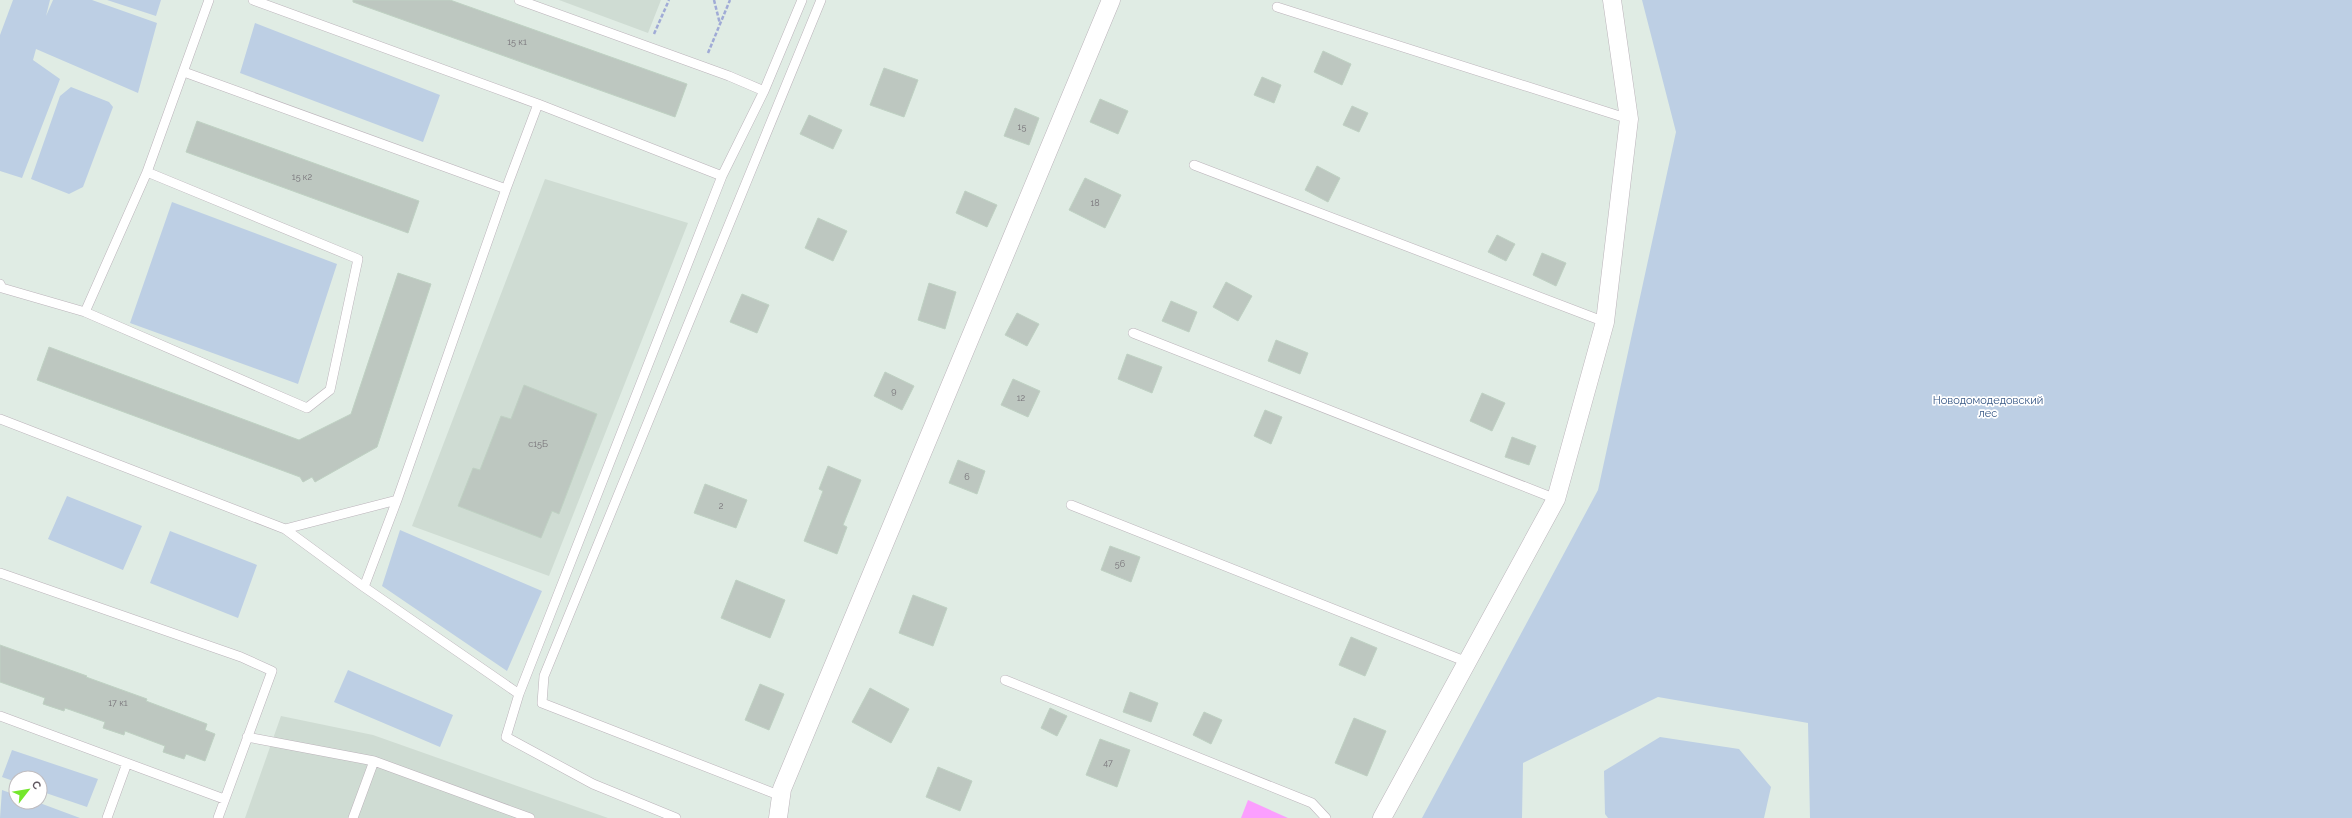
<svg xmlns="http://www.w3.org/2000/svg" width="2352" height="818" viewBox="0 0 2352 818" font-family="Raleway,sans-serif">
  <rect width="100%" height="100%" fill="#e0ece4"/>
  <path fill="#cfdcd3" d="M559 0H661L648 33Z
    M545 179 688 223 549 576 412 526Z
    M281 716 373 735 608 818H245Z"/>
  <path fill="#bdcfe4" d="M13 0H50L46 16 53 0H92L157 23 138 93 36 49 33 60 60 79 22 178 0 171V35Z
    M107 0H161L156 16Z
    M1642 0H2352V818H1810L1808 723 1658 697 1523 763 1522 818H1422L1598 490 1676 132Z
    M255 23 440 95 423 142 240 73Z
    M71 87 109 102 113 107 83 187 69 194 31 179 60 96Z
    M172 202 337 264 298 384 130 323Z
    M67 496 142 526 123 570 48 539Z
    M400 530 542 591 507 671 382 586Z
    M170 531 257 565 238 618 150 583Z
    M348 670 453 715 440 747 334 702Z
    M1660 737 1739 749 1771 787 1764 818H1608L1605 814 1604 771Z
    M12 750 98 779 87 807 40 791V778H16V782L2 777Z
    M2 790 16 795V802H37L80 818H0Z"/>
  <path fill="#fb9ffe" d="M1248 800 1288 818H1241Z"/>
  <path fill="#bdc7c0" stroke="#bfd1c3" d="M353 0H450L687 84 675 117 353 2Z
    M1323 51 1351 64 1342 85 1314 72Z
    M884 68 918 80 904 117 870 105Z
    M1262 77 1281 85 1274 103 1254 95Z
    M1100 99 1128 111 1118 134 1090 122Z
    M1352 106 1368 113 1359 132 1343 125Z
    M1015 108 1039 118 1029 145 1004 136Z
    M809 115 842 130 833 149 800 134Z
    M197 121 419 201 408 233 186 152Z
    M1317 166 1340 178 1328 202 1305 190Z
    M1085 178 1121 195 1105 228 1069 210Z
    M965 191 997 205 987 227 956 213Z
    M818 218 847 231 833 261 805 248Z
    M1497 235 1515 244 1506 261 1488 252Z
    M1542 253 1566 263 1556 286 1533 275Z
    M398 273 431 284 377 447 315 482 312 477 303 482 300 477 37 380 49 347 299 440 351 414Z
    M1226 282 1252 296 1238 321 1213 307Z
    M929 283 956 292 945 329 918 320Z
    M742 294 769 305 757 333 730 322Z
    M1171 301 1197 312 1189 332 1162 321Z
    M1017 313 1039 324 1027 346 1005 335Z
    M1276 340 1308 353 1300 374 1268 361Z
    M1127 354 1162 367 1152 393 1118 379Z
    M885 372 914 386 902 410 874 396Z
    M1013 379 1040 391 1028 417 1001 405Z
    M524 385 597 414 559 514 552 511 541 538 458 506 473 468 480 470 501 416 511 419Z
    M1482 393 1505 403 1492 431 1470 421Z
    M1265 410 1282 417 1271 444 1254 436Z
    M1512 437 1536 446 1529 465 1505 457Z
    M958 460 985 471 977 494 949 483Z
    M828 466 861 480 843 525 847 527 837 554 804 541 823 491 819 489Z
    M705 484 747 500 736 528 694 513Z
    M1110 546 1140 557 1131 582 1101 570Z
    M736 580 785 600 770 638 721 618Z
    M913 595 947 608 933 646 899 633Z
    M1351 637 1377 648 1365 676 1339 665Z
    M0 645 87 676 86 677 147 699 146 701 207 724 205 730 215 734 205 761 186 754 184 759 163 752 165 746 125 731 124 735 103 728 105 722 65 708 64 711 43 704 45 698 0 682Z
    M760 684 784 694 769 730 745 720Z
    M870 688 909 709 891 743 852 722Z
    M1130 692 1158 703 1151 722 1123 712Z
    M1050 708 1067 716 1057 736 1041 728Z
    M1204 712 1222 720 1211 744 1193 735Z
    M1354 718 1386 731 1367 776 1335 763Z
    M1100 739 1130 750 1117 787 1086 775Z
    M938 767 972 781 960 811 926 797Z"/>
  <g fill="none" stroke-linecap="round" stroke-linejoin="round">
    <defs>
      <path id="service" d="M253 0 538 104 722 176
        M519 0 729 76 764 91
        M1277 7 1629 119
        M184 72 506 189
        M1194 165 1605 322
        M0 284 2 288 85 312 307 408 330 390 358 259 147 172
        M85 312 147 172 209 0
        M1133 333 1556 499
        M0 419 285 529 364 587 519 694
        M1071 505 1467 662
        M285 529 397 500 506 189 538 104
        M0 573 241 657 272 671 218 818
        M364 587 397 500
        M1005 680 1312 803 1326 818
        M0 716 224 799
        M247 737 374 761 353 818
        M374 761 530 818
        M781 796 542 703 544 676 821 0
        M107 818 127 763
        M676 818 593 784 506 737 519 694 722 176 764 91 802 0"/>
      <path id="minor" d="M778 818 782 789 1111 0
        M1382 818 1556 499 1605 322 1629 119 1612 0"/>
    </defs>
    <use href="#service" stroke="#bbb3ba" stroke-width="10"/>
    <use href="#minor" stroke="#bbb3ba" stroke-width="19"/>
    <path stroke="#a0abd6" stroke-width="2.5" stroke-dasharray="4 2" stroke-linecap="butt" d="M714 0 720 24
      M654 34 669 0
      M708 53 730 0"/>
    <use href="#service" stroke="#fff" stroke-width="9"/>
    <use href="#minor" stroke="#fff" stroke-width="18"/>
  </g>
  <g text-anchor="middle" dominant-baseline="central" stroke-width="3.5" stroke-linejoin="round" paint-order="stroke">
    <g font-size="9" fill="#787479">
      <text x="517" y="42">15 к1</text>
      <text x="1022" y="127">15</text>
      <text x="302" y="177">15 к2</text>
      <text x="1095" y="203">18</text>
      <text x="894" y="391">9</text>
      <text x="1021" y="398">12</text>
      <text x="538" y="444">с15Б</text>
      <text x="967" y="477">6</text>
      <text x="721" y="506">2</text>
      <text x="1120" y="564">56</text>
      <text x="118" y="703">17 к1</text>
      <text x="1108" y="763">47</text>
    </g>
    <g font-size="11" fill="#355684" stroke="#fff">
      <text x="1988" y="400">Новодомодедовский<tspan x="1988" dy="13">лес</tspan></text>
    </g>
  </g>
  <g transform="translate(28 790) rotate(59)"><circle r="19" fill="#ffffff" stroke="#c0bdc0"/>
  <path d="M0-3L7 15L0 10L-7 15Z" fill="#74e72c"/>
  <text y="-6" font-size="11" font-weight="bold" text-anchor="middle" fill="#615961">С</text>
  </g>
</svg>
